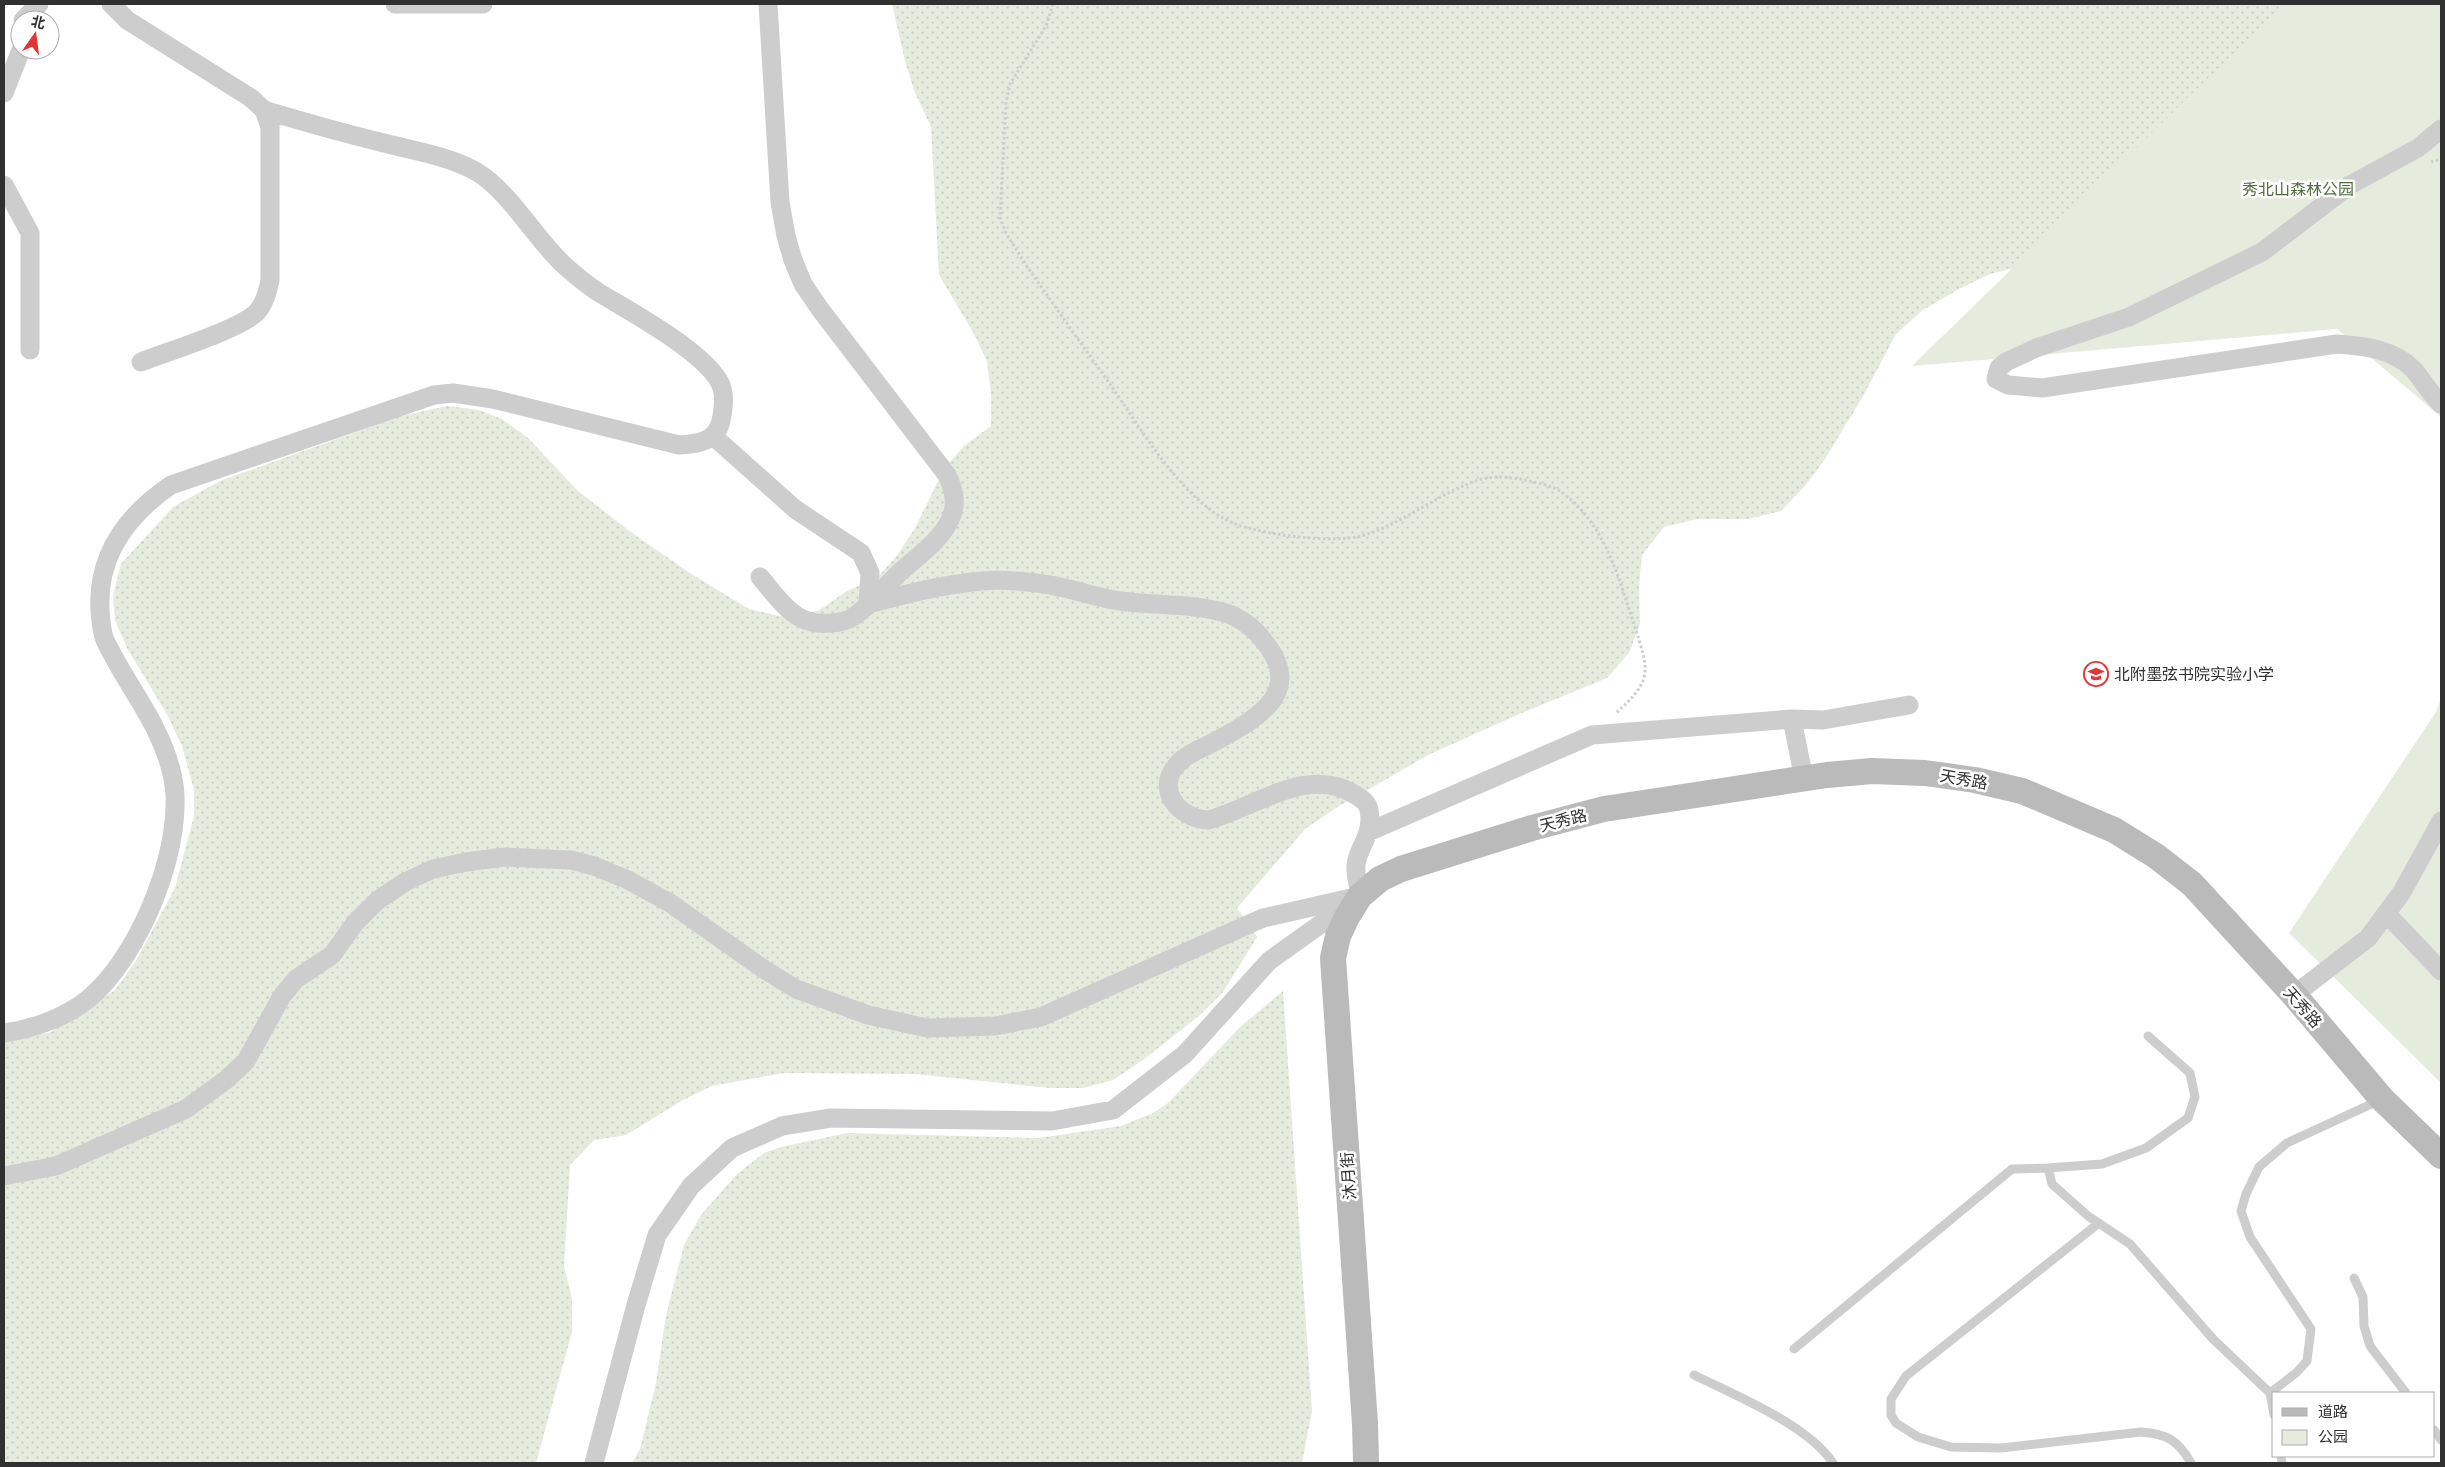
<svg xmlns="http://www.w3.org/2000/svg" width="2445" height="1467" viewBox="0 0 2445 1467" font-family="Inter,'Noto Sans SC',sans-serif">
  <defs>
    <pattern id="grass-dots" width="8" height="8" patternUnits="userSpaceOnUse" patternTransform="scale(1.25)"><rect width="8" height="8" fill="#e5ecde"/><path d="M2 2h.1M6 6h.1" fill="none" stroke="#c5cbbf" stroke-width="1.8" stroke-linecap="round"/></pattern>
  </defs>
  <rect width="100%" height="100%" fill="#fff"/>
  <path fill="url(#grass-dots)" d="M892 4H2441L2022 266 1990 274 1959 289 1923 310 1896 334 1862 398 1825 459 1805 486 1781 511 1748 519H1697L1664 527 1642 555 1639 588 1640 624 1629 653 1607 678 1517 715 1428 755 1336 808 1305 829 1237 908 1257 937 1223 992 1200 1015 1143 1060 1113 1080 1083 1088H1050L914 1074 784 1073 712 1086 683 1100 626 1135 594 1140 570 1165 564 1266 572 1299V1332L536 1463H4V1038L49 1033 115 990 137 959 175 888 194 816V790L182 746 168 716 127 648 115 620 113 596 121 564 173 507 220 481 401 416 447 406 479 410 502 419 528 438 578 491 632 533 693 575 749 609 784 617 818 611 847 591 878 577 898 554 915 528 944 469 964 446 991 426V394L987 361 973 332 939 275 931 127 915 93 905 61Z
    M1283 991 1312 1411 1302 1463H632L640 1449 656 1383 666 1315 684 1245 701 1215 737 1174 764 1153 781 1147 847 1133 1038 1138 1121 1126 1153 1113 1168 1103 1240 1027Z"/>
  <path fill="#e5ecde" d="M2284 4H2441V417L2337 329 1912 366Z
    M2441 699V1083L2289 933 2436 712Z"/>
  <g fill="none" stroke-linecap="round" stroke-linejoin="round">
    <path stroke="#cdcdcd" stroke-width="3" stroke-dasharray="2.5 2.5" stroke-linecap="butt" d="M1053 4 1046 26 1010 84 1006 102 1000 218 1006 233 1026 265C1054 305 1082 345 1110 384 1141 429 1185 506 1238 525 1268 535 1338 545 1368 534 1406 521 1440 493 1478 480 1495 475 1511 477 1529 481 1540 484 1555 486 1564 494 1606 526 1618 577 1634 624 1649 672 1654 679 1615 714
      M2431 162 2441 159"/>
    <path stroke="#cdcdcd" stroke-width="9" d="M2148 1036 2190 1073 2195 1097 2188 1118 2146 1148 2102 1164 2048 1168 2052 1184 2088 1216 2130 1244 2213 1339 2270 1393 2296 1373 2307 1361 2311 1329 2250 1237 2241 1211 2246 1194 2259 1167 2287 1143 2380 1100
      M2099 1223 1906 1376 1891 1399V1415L1896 1423 1918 1437 1951 1447 2001 1448 2141 1432C2167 1434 2178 1440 2191 1463
      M2354 1278 2363 1297 2364 1326 2370 1346 2406 1393
      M1794 1349 2012 1169 2048 1168
      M1694 1375C1735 1395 1808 1425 1833 1463
      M2270 1393 2274 1415
      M2434 1430 2441 1440
      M2281 1456 2282 1463"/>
    <path stroke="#cdcdcd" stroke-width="19" d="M111 4 127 20 251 98 264 110 270 127V280C268 291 265 303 257 312 241 329 166 352 141 362
      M395 4H483
      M23 20 39 4
      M4 93 21 50
      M2441 129 2418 148 2350 185 2262 252 2129 317 2036 348 2006 362 1999 368 1996 379 2008 385 2042 388 2337 344C2364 346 2394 349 2414 370 2423 381 2431 394 2441 404
      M4 185 30 233V350
      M713 436 795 509 861 553 870 573 868 604C906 594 944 584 983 581 1004 579 1030 582 1050 585 1074 589 1097 598 1120 601 1156 606 1194 603 1229 614 1237 617 1251 626 1257 633 1309 689 1263 716 1212 743 1203 748 1191 752 1183 759 1152 784 1175 818 1208 820 1255 808 1306 765 1354 794 1360 798 1368 802 1369 810 1374 835 1358 846 1356 865 1355 874 1359 887 1360 896
      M760 577C773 592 788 615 808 621 820 625 842 624 853 617 869 607 882 590 895 577 913 559 943 541 952 515 957 501 953 488 947 475L820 309 803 284 793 260 786 236 780 202 768 4
      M1792 719 1804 779
      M1368 832 1592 735 1792 719 1823 720 1909 705
      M2386 913 2441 971
      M2294 995 2368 938 2402 892 2441 821
      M4 1033C33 1029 64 1018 87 1000 140 958 188 840 172 774 160 722 127 687 105 640 101 631 101 620 100 610 97 555 127 515 171 485L434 395 453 393 493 399 679 445C697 444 716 442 721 421 723 411 725 398 722 388 712 355 627 310 598 292 586 284 575 275 565 266 536 240 510 192 477 172 449 156 415 151 384 143 343 133 304 122 264 110
      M4 1176 56 1166 186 1109 227 1079 246 1061 282 996 296 979 332 955 355 923 378 900 405 882 433 869 466 862 504 857 571 860 594 866 628 880 670 903 765 970 796 989 868 1015 927 1028 995 1026 1041 1017 1263 918 1360 896
      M594 1463 636 1305 657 1235 691 1186 732 1148 782 1126 831 1118 1052 1121 1113 1110 1185 1054 1269 961 1353 901"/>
    <path stroke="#bababa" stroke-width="26" d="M1366 1463 1365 1424 1333 958 1338 936 1347 917 1360 896 1380 879 1401 869 1532 828 1604 809 1827 775 1872 771 1925 773 1975 780 2022 791 2114 830 2156 856 2192 884 2294 995 2382 1099 2441 1156"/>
  </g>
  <defs>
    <symbol id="school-ring" viewBox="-11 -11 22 22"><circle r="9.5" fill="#fff" stroke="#e53436" stroke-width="1.5"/><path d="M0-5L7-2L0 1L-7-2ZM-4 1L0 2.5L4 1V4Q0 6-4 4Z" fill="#e53436"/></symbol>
  </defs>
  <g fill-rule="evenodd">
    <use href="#school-ring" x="2082" y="660" width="28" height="28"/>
  </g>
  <g text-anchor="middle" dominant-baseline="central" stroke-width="5" stroke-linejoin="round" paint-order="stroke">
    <g font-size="16" fill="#506b3d" stroke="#fff">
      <text x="2298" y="189">秀北山森林公园</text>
    </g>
    <g font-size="16" fill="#303030" stroke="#fff" text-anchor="start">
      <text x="2114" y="674">北附墨弦书院实验小学</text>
    </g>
    <g font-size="16" fill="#303030" stroke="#fff">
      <text transform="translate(1964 779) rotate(10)">天秀路</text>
      <text transform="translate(1563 820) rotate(-14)">天秀路</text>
      <text transform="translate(2303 1007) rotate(49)">天秀路</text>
      <text transform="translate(1348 1176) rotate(-94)">沐月街</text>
    </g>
  </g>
  <rect width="2445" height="1467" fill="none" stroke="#303030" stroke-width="10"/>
  <rect x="2272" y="1392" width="162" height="65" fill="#ffffff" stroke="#acacac"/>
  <rect x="2282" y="1408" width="25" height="8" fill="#bababa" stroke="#acacac"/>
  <text x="2318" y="1417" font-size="15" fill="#303030">道路</text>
  <rect x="2282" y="1430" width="25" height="15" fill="#e5ecde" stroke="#acacac"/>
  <text x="2318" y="1442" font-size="15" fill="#303030">公园</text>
  <g transform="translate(35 35) rotate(14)"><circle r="24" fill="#ffffff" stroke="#acacac"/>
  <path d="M0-4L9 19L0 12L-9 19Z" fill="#e53436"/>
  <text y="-8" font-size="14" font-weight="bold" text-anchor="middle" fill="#303030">北</text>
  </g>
</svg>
